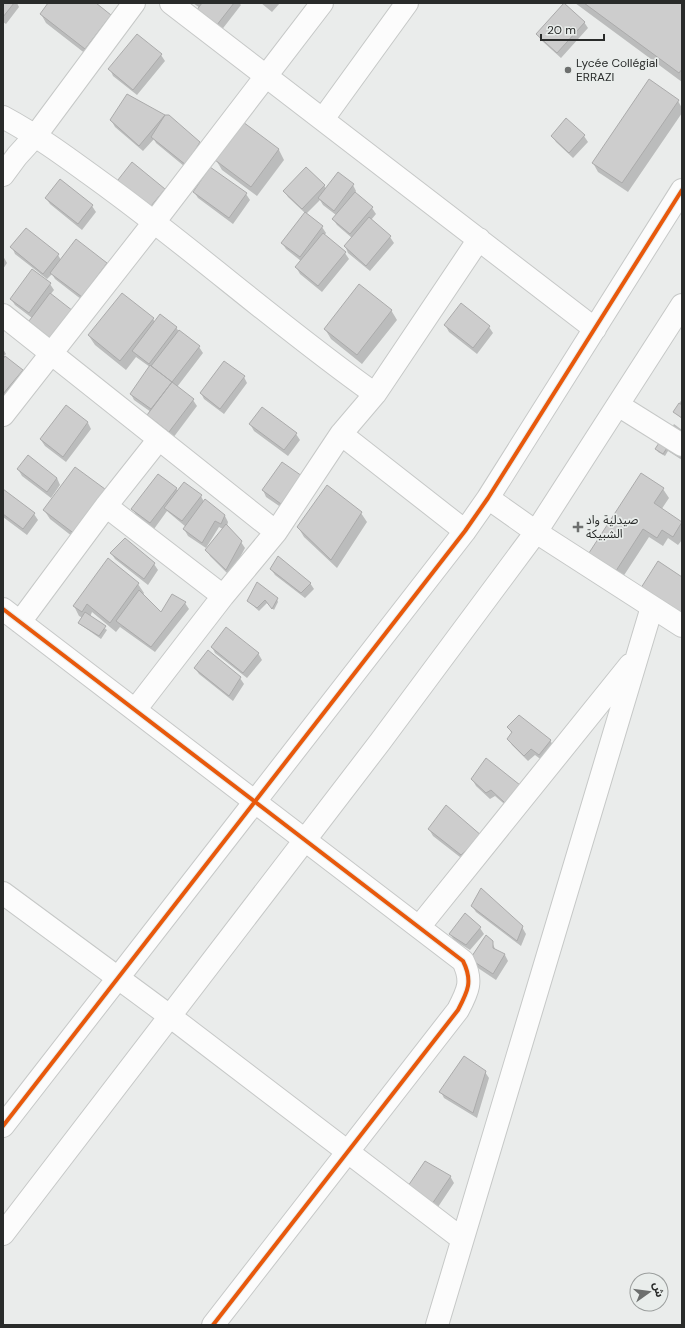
<svg xmlns="http://www.w3.org/2000/svg" width="685" height="1328" viewBox="0 0 685 1328" font-family="'DM Sans','Noto Sans Arabic',sans-serif">
  <rect width="100%" height="100%" fill="#eaeceb"/>
  <path fill="#0003" d="M3 3H17L19 7 6 24 3 22Z
    M49 3H95L111 16 116 25 91 58 46 23 41 14Z
    M193 3H239L241 5 217 36 200 8Z
    M261 3H280L272 12Z
    M575 3H682V82Z
    M584 22 588 28 561 58 541 40 537 34Z
    M161 55 165 61 137 95 113 76 110 69Z
    M128 95 164 116 199 142 203 149 190 171 156 143 154 139 143 151 115 127 111 120Z
    M678 101 682 108V113L628 192 598 172 593 163Z
    M243 124 279 150 284 160 257 196 222 170 216 160Z
    M552 136H584L588 142 573 158 556 142Z
    M133 164 164 190 168 196 151 217Z
    M60 181 92 206 96 212 82 230 50 204 46 198Z
    M324 185 326 189 353 185 356 191 355 193 372 208 376 214 371 220 390 237 394 243 370 271 348 253 345 246 352 238 337 225 333 219 336 215 323 205 320 200 306 214 322 227 326 233 324 236 345 253 349 259 322 292 300 274 296 267 301 261 286 249 282 243 305 213 288 197 284 191Z
    M194 192 246 194 250 200 233 224 198 198Z
    M12 247 58 255 61 260 107 263 110 270 86 303 55 279 52 274 47 279 15 254Z
    M3 256 7 263 3 269Z
    M50 284 54 290 32 318 15 305 11 299Z
    M391 310 397 320 362 364 331 339 325 329Z
    M153 319 155 322 176 327 179 332 199 347 203 353 177 387 193 400 197 406 173 438 152 422 148 415 151 412 134 400 131 394 150 367 136 357 126 370 95 345 89 336Z
    M445 325 489 327 493 333 477 354 449 332Z
    M3 349 6 354 4 356 22 371 26 377 3 399Z
    M244 377 247 383 224 414 204 399 201 393Z
    M682 399V419L674 412Z
    M88 423 91 429 66 462 45 446 41 440Z
    M250 424 296 434 300 440 288 456 254 431Z
    M674 424 682 430V442L669 432Z
    M661 441 682 450V460L668 451 665 456 658 452 656 449Z
    M282 463 285 510 266 497 263 490Z
    M76 468 82 544 50 519 44 510Z
    M18 469 57 478 60 485 51 498 22 476Z
    M176 488 178 492 201 496 204 502 205 500 225 516 228 522 227 526 241 542 245 548 230 576 210 556 207 550 223 529 219 527 206 548 188 536 184 529 186 527 167 511 154 529 136 515 133 509Z
    M663 489 669 498 661 510 682 524V540L678 545 668 538 663 546 649 537 619 583 594 566Z
    M3 490 34 514 38 520 27 535 3 517Z
    M361 513 367 522 337 568 304 537 298 527Z
    M111 553 154 564 158 570 148 585 115 559Z
    M271 569 310 583 314 589 305 598 275 575Z
    M138 584 144 593 143 595 161 613 172 596 185 603 189 609 155 652 120 627 116 632 92 612 90 617 107 630 101 639 81 625 80 623 83 618 79 616 74 606Z
    M277 599 278 602 274 610 267 603 259 611 248 601Z
    M212 647 258 653 262 660 247 678 215 653Z
    M208 651 240 678 244 684 233 701 199 674 195 668Z
    M508 727 550 740 554 747 543 761 535 755 528 761 512 745 508 739 512 734Z
    M486 760 509 808 495 796 490 799 476 786 472 779Z
    M429 829 482 837 465 861 433 836Z
    M472 906 522 927 526 934 521 946 476 912Z
    M465 914 480 928 484 934 470 950 454 940 450 934Z
    M492 942 496 951 505 955 508 961 496 980 475 966 471 960Z
    M485 1072 489 1078 477 1118 444 1098 441 1092Z
    M450 1176 454 1183 434 1213 411 1196Z"/>
  <path fill="#cdcdcd" stroke="#ababab" d="M3 3H14L3 17Z
    M48 3H96L111 15 85 49 40 14Z
    M202 3H234L213 30 193 15Z
    M564 3 585 22 557 53 536 34Z
    M584 3H682V69L679 73Z
    M137 34 162 54 133 90 108 69Z
    M649 79 679 100 622 183 592 163Z
    M127 94 165 115 139 146 110 120Z
    M165 115H169L200 142 186 165 151 137Z
    M566 118 585 135 569 153 551 136Z
    M243 122 279 149 251 187 215 160Z
    M132 162 165 189 147 211 114 185Z
    M210 167 247 193 229 218 193 192Z
    M306 167 325 185 302 209 283 191Z
    M338 172 354 184 334 211 318 198Z
    M60 179 93 205 78 224 45 198Z
    M355 192 373 207 350 234 332 219Z
    M305 212 323 226 300 257 281 243Z
    M369 217 391 236 366 266 344 246Z
    M26 228 59 254 43 274 10 247Z
    M323 233 346 252 318 286 295 267Z
    M76 239 107 263 82 297 50 273Z
    M32 269 51 283 29 313 10 299Z
    M359 284 392 310 357 355 324 329Z
    M50 293 73 311 50 343 26 325Z
    M122 293 154 318 120 361 88 335Z
    M461 303 490 326 473 348 444 325Z
    M160 314 177 327 149 364 132 351Z
    M179 330 200 346 172 382 151 366Z
    M5 356 23 370 3 394V359Z
    M224 361 245 376 220 409 200 393Z
    M150 365 172 382 151 409 130 394Z
    M172 382 194 399 169 432 147 415Z
    M679 403 682 405V418L673 412Z
    M66 405 88 422 63 457 40 439Z
    M262 407 297 433 284 450 249 424Z
    M661 440 669 445 663 454 655 449Z
    M28 455 57 478 47 492 17 469Z
    M282 462 302 476 281 504 262 490Z
    M75 467 109 492 76 535 43 510Z
    M641 473 664 488 654 503 682 522 673 537 662 530 657 538 643 529 614 574 587 556Z
    M158 474 177 488 150 523 131 509Z
    M184 482 202 495 182 521 164 508Z
    M327 485 362 512 331 560 297 527Z
    M3 489 35 513 23 529 3 514Z
    M205 499 225 515 221 524 215 521 202 543 183 529Z
    M226 524 242 541 226 570 205 550Z
    M125 538 155 563 144 579 110 553Z
    M278 556 311 583 301 593 270 569Z
    M108 558 139 583 110 623 87 604 82 612 73 606Z
    M658 561 682 577V618L639 591Z
    M257 582 278 598 272 609 265 600 257 608 247 601Z
    M139 590 161 612 172 594 186 602 151 647 116 621Z
    M85 612 106 626 99 636 78 623Z
    M226 627 259 653 243 673 211 647Z
    M208 650 241 677 229 696 194 668Z
    M519 715 551 740 539 755 531 749 524 756 507 739 512 732 507 727Z
    M486 758 520 785 505 803 491 790 486 793 471 779Z
    M446 805 482 836 461 855 428 829Z
    M481 888 523 926 517 941 471 906Z
    M465 913 481 927 466 945 449 934Z
    M486 935 493 941V948L505 954 493 974 470 959Z
    M464 1056 486 1071 473 1113 439 1092Z
    M425 1161 451 1176 430 1207 406 1189Z"/>
  <g fill="none" stroke-linecap="round" stroke-linejoin="round">
    <defs>
      <path id="minor" d="M171 3 595 329
        M3 117C42 138 73 162 109 188 199 254 283 329 375 394
        M323 119 407 3
        M3 175 17 156 36 135 134 3
        M3 315 276 532
        M618 405 682 445
        M3 415 155 221 322 3
        M341 434 465 531
        M488 498 536 532 682 626
        M106 506 223 596
        M3 609 463 961C473 981 468 991 458 1010L213 1325
        M20 622 106 506 159 439
        M135 710 223 596 276 532 341 434 375 394 479 239
        M3 893 171 1017 462 1239
        M419 927 630 665
        M3 1126 465 531 488 498 682 190
        M3 1234 380 742 536 532 682 305
        M437 1325 652 607"/>
    </defs>
    <use href="#minor" stroke="#c6c8c7" stroke-width="24"/>
    <use href="#minor" stroke="#fcfcfc" stroke-width="22"/>
    <defs>
      <path id="cycleway" d="M3 609 463 961C473 981 468 991 458 1010L213 1325
        M3 1126 465 531 488 498 682 190"/>
    </defs>
    <use href="#cycleway" stroke="#e9edeb" stroke-width="6"/>
    <use href="#cycleway" stroke="#e8590c" stroke-width="4"/>
  </g>
  <g fill="#6d6f6e" stroke="#e9edeb" stroke-width="1.5">
    <circle cx="568" cy="70" r="4"/>
    <path d="M576 521h4v4h4v4h-4v4h-4v-4h-4v-4h4z"/>
  </g>
  <g text-anchor="middle" dominant-baseline="central" stroke-width="3.5" stroke-linejoin="round" paint-order="stroke">
    <g font-size="12" fill="#292b2a" stroke="#e9edeb" text-anchor="start">
      <text x="576" y="63">Lycée Collégial<tspan x="576" dy="14">ERRAZI</tspan></text>
      <text x="586" y="520">صيدلية واد<tspan x="586" dy="14">الشبيكة</tspan></text>
    </g>
  </g>
  <rect width="685" height="1328" fill="none" stroke="#292b2a" stroke-width="8"/>
  <g transform="translate(649 1292) rotate(76)"><circle r="19" fill="#e9edeb" stroke="#9c9f9e"/>
  <path d="M0-3L7 15L0 10L-7 15Z" fill="#6d6f6e"/>
  <text y="-6" font-size="11" font-weight="bold" text-anchor="middle" fill="#292b2a">ش</text>
  </g>
  <path d="M541 34v6h63v-6" fill="none" stroke="#292b2a" stroke-width="2"/>
  <text x="547" y="34" font-size="12" fill="#292b2a" stroke="#e9edeb" stroke-width="3" paint-order="stroke">20 m</text>
</svg>
